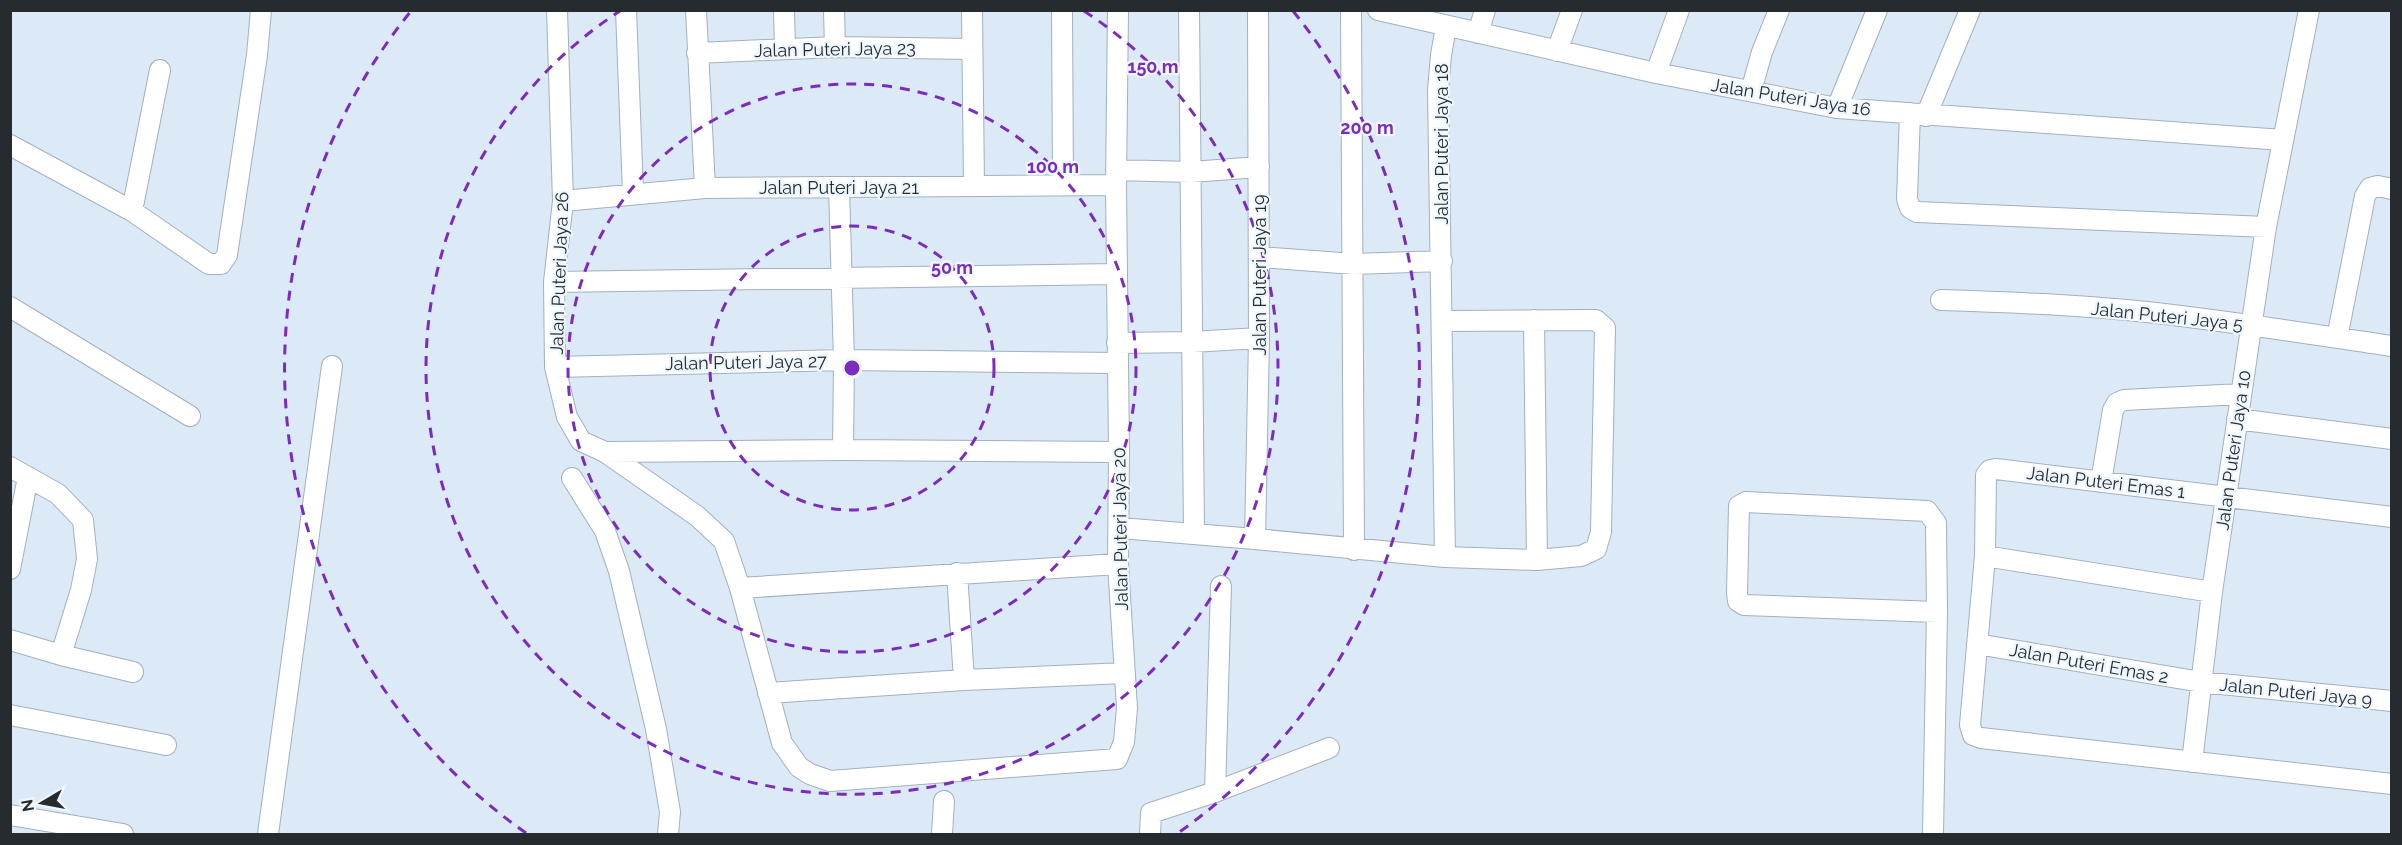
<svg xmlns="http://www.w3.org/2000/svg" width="2402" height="845" viewBox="0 0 2402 845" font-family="Raleway,sans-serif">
  <rect width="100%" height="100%" fill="#dceaf7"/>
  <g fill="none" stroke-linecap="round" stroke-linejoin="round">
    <defs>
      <path id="minor" d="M557 10 563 201 554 282 555 367 567 417 581 441 605 452 697 516 724 541 740 588 782 743 799 767 810 774 830 781 1117 759 1124 742 1127 708 1118 564 1119 452 1116 185 1118 10
        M626 10 633 193
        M696 10 705 188
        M784 10 785 49
        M834 10 835 47
        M972 10 974 186
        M1062 10 1063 186
        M1189 10 1194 534
        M1351 10 1354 550
        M1378 10 1656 73 1837 108 2283 140
        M1478 33 1485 10
        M1557 51 1572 10
        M697 53 835 47 972 49
        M1656 73 1679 10
        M1751 91 1762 52 1779 10
        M1837 108 1877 10
        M1910 113 1907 199 1910 208 1917 212 2266 227
        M1926 116 1970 10
        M10 145 132 211 209 264H221L227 255 257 55 261 10
        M1116 170 1191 172 1259 167
        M839 187 844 360 843 450
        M563 201 705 188 1116 185
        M132 211 160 70
        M1259 257 1354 264 1442 261
        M554 282 1116 274
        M1941 300C2010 302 2079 305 2147 312 2229 321 2310 334 2392 346
        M10 307 190 416
        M1534 320 1537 560
        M2337 338 2365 196 2370 188 2378 186 2392 189
        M1117 343 1192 342 1259 338
        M555 367 844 360 1117 363
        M2237 419 2392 439
        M605 452 843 450 1119 452
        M10 467 58 494 83 520 87 559 81 590 61 655
        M572 478 605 531 619 571 656 729 670 812 668 834
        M2101 482 2113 410 2117 403 2124 400 2241 394
        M2392 517 1996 469 1990 470 1986 475 1985 556 1970 725 1973 735 1981 738 2392 784
        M1120 528 1255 539 1445 557 1537 560 1581 556 1596 549 1601 532 1605 328 1596 320 1442 321
        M1255 539 1259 338 1258 10
        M1985 556 2212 592
        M1445 557 1438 90 1441 55 1446 27
        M10 569 28 477
        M957 573 964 680
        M740 588 1118 564
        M10 640 61 655 133 672
        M1977 644 2201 682 2392 701
        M768 693 964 680 1125 673
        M10 715 166 745
        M2192 762 2212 592 2266 227 2309 10
        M1215 792 1221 586
        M10 815 123 834
        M268 834 332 366
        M942 834 944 801
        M1150 834 1151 813 1215 792 1329 748
        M1933 834 1937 612 1936 523 1927 511 1746 502 1739 506 1737 593 1738 601 1744 605 1937 612"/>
    </defs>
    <use href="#minor" stroke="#a3b0bd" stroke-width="22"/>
    <use href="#minor" stroke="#fff" stroke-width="20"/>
  </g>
  <g fill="none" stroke="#7b2cbf" stroke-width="3" stroke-dasharray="10 8">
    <circle cx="852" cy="368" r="142"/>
    <circle cx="852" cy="368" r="284"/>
    <path d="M1084 11A426 426 0 1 1 620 11"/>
    <path d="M526 833A568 568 0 0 1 411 11M1293 11A568 568 0 0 1 1178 833"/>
  </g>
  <g text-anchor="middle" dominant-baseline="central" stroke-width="4.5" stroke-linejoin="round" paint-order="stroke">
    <g font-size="18" fill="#262b30" stroke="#eef6fe">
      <text transform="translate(835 49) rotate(-1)">Jalan Puteri Jaya 23</text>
      <text transform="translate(1791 97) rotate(9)">Jalan Puteri Jaya 16</text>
      <text transform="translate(1441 144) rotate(-90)">Jalan Puteri Jaya 18</text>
      <text x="839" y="187">Jalan Puteri Jaya 21</text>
      <text transform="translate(559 273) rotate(-88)">Jalan Puteri Jaya 26</text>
      <text transform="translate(1259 275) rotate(-90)">Jalan Puteri Jaya 19</text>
      <text transform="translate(2167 316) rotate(6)">Jalan Puteri Jaya 5</text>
      <text transform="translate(746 362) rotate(-1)">Jalan Puteri Jaya 27</text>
      <text transform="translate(2233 450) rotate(-82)">Jalan Puteri Jaya 10</text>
      <text transform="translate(2106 482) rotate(7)">Jalan Puteri Emas 1</text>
      <text transform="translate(1120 529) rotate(-91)">Jalan Puteri Jaya 20</text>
      <text transform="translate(2089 663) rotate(10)">Jalan Puteri Emas 2</text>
      <text transform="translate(2296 692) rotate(6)">Jalan Puteri Jaya 9</text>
    </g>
  </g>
  <circle cx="852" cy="368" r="9" fill="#7b2cbf" stroke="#eef6fe" stroke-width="3"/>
  <g font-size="18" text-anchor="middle" font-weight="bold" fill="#7b2cbf" stroke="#eef6fe" stroke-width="4.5" stroke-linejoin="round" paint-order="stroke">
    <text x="1153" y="73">150 m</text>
    <text x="1367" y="134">200 m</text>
    <text x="1053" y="173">100 m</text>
    <text x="952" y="274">50 m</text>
  </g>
  <rect width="2402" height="845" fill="none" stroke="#262b30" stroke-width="24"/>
  <g transform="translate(42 803) rotate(260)" stroke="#eef6fe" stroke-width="4.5" paint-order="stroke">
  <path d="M0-4.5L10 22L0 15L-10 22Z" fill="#262b30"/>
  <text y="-9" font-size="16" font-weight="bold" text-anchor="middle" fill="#262b30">N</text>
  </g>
</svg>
